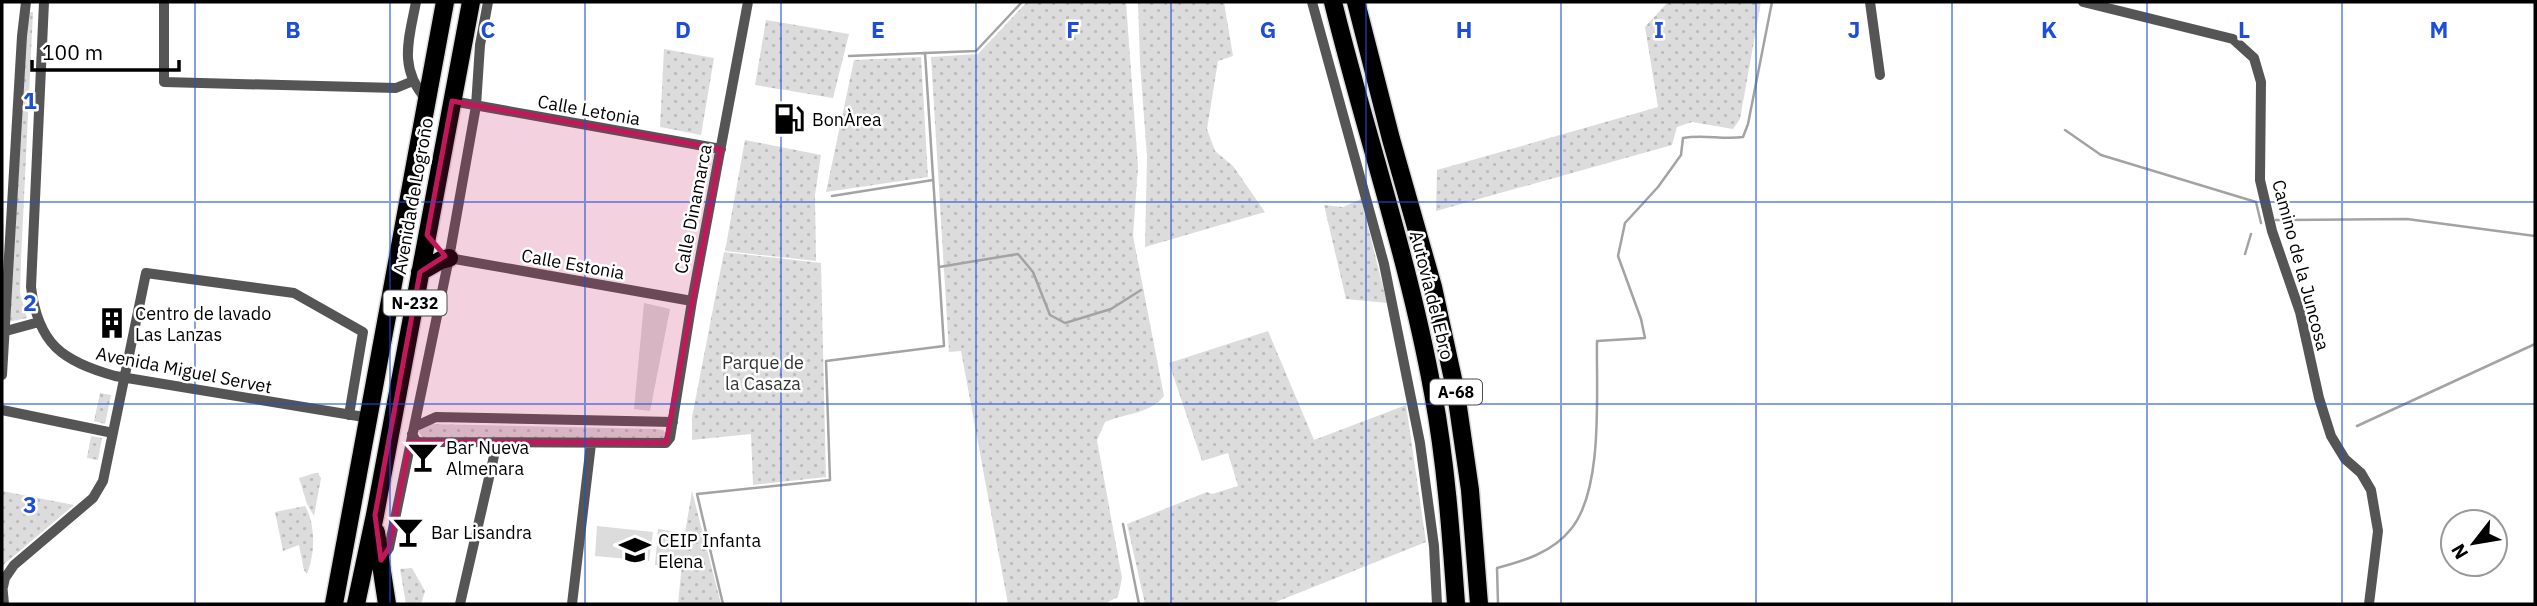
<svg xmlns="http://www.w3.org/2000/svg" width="2537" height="606" viewBox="0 0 2537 606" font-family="'IBM Plex Sans',sans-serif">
  <defs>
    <pattern id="grass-dots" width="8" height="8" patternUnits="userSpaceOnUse" patternTransform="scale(1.75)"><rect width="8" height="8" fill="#dcdcdc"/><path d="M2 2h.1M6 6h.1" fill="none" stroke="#bbb" stroke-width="1.8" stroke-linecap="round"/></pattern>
  </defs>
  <rect width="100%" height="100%" fill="#fff"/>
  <path fill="url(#grass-dots)" d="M1027 2H1126L1138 167 1133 236 1164 396C1149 414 1127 413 1105 422L1097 440 1122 578 1118 597 1104 604H1008L961 351 949 352 931 57 978 54Z
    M1138 2H1224L1233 56 1218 61 1207 129 1215 151 1233 166 1265 212 1145 247 1147 157 1140 63Z
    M1668 2H1761L1740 119 1733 129 1692 122 1677 127 1672 145 1436 211 1437 170 1658 107 1645 27Z
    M26 12H33L21 260 20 293 27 318 8 322Z
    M766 20 849 34 833 98 755 85Z
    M664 49 714 58 701 135 660 127Z
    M921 57 928 177 826 192 854 60Z
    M745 140 821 155 815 195 816 261 725 251Z
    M1361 199 1387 303 1346 299 1324 205 1343 207Z
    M724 252 821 263 826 477 753 485 751 434 692 440V417Z
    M1268 331 1314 440 1406 405 1426 542 1271 604H1145L1127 524 1207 492 1212 494 1238 486 1228 453 1202 461 1169 363Z
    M100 393 111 395 105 424 94 421Z
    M427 424 655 429 663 430 666 434 664 438 659 440 423 438 418 431Z
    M91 436 102 438 98 460 87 458Z
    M315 473H318L321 478 314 516 307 504 299 478Z
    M2 491 74 505 2 566Z
    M692 491 721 604H678L685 533Z
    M305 506C316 525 315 554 307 574L304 570 299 545 283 551 275 512Z
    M412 568 425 591 421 604H406L400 569Z"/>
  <path fill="#dcdcdc" d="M644 303 670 309 650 411 634 409Z
    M597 526 653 532 649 561 595 556Z
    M658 529 685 533 682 567 655 565Z"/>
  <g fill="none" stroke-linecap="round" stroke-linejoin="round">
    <path stroke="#a3a3a3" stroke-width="2.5" d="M849 56 976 51 1022 2
      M2065 130 2101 155 2256 202 2261 223
      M832 196 933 180
      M2276 220 2407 219 2535 236
      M2245 254 2251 234
      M939 267 1018 254 1033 272 1050 315 1065 323 1111 309 1141 290
      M2357 426 2535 344
      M1123 524 1139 604
      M723 604 697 494 830 480 826 361 944 346 925 53
      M1498 604 1497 568C1524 561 1553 552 1571 529 1604 489 1596 391 1597 341L1645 338 1641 319 1618 256 1625 223 1658 187 1681 155 1683 138C1703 134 1723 140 1743 137L1748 124 1772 2"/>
    <defs>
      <path id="highway" d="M1333 2C1365 132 1409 260 1433 393 1446 463 1451 534 1456 604
        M1356 2 1391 139 1433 287 1456 393 1470 490 1479 604
        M420 272 441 260 449 258
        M376 532 387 604
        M334 604 445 2
        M356 604 375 515 471 2"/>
    </defs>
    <use href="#highway" stroke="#dbdbdb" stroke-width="21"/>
    <path stroke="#555" stroke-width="10" d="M44 2 31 287C38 344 62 361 115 376L370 418
      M164 2V82L396 88 413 81
      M416 2C409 39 398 68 426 99
      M1312 2 1384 264 1420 443 1434 546 1437 604
      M1870 2 1880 75
      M2083 2 2233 39 2254 58 2261 82 2260 180 2272 231 2300 312 2319 398 2331 436 2345 459 2361 473 2371 490 2378 531 2369 604
      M452 101 721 149
      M449 258 692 301
      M6 331 39 322
      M2 375 22 36 26 2
      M2 410 113 433
      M414 427 436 417 673 422
      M412 434 416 441 420 442 666 443 670 438 692 301 748 2
      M381 560 389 548 449 258 476 106 480 45 488 2
      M2 583 4 604
      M3 587 5 578 14 565 93 498 103 481 146 273 294 293 363 332 349 415
      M460 604 497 443
      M572 604 591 444"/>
    <use href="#highway" stroke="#000" stroke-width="18"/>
  </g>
  <path fill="#c2185b" fill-opacity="0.2" stroke="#c2185b" stroke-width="5" stroke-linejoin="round" d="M452 101 721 149 666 443 410 442 389 548 381 560 375 515 420 272 445 256 427 235Z"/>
  <path fill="none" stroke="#1d4ed8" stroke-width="2" stroke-opacity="0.55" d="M195 2V604M390 2V604M585 2V604M781 2V604M976 2V604M1171 2V604M1366 2V604M1561 2V604M1756 2V604M1952 2V604M2147 2V604M2342 2V604M2 202H2535M2 404H2535"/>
  <defs>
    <symbol id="fuel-bare" viewBox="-9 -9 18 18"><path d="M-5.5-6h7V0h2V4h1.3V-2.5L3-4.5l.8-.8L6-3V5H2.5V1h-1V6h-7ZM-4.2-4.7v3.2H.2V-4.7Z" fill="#000" stroke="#fff" stroke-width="2.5" paint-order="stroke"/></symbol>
    <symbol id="building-bare" viewBox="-9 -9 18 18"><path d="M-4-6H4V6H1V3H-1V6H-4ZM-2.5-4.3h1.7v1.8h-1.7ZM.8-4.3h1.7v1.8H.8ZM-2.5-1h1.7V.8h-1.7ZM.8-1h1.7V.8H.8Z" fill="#000" stroke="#fff" stroke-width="2.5" paint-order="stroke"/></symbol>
    <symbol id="bar-bare" viewBox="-9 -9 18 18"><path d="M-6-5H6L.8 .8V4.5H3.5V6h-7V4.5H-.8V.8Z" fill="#000" stroke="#fff" stroke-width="2.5" paint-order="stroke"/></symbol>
    <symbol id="school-bare" viewBox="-9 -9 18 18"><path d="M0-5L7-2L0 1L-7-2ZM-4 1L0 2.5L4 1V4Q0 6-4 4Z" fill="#000" stroke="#fff" stroke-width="2.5" paint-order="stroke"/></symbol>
  </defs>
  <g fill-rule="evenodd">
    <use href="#fuel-bare" x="767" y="97" width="44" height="44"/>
    <use href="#building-bare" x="90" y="301" width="44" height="44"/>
    <use href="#bar-bare" x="401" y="435" width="44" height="44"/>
    <use href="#bar-bare" x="386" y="510" width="44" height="44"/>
    <use href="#school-bare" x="613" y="528" width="44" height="44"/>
  </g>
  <g text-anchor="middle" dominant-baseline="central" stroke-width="5" stroke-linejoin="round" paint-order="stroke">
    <g fill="#fff" stroke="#4c4c4c" stroke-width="2">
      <rect x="383.5" y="290.5" width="63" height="25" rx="5"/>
      <rect x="1430" y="379.5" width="52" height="25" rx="5"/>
    </g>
    <g font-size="16" font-weight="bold" fill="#000">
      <text x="415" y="303">N-232</text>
      <text x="1456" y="392">A-68</text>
    </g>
    <g font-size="18" fill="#000" stroke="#fff">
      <text transform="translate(589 110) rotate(10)">Calle Letonia</text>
      <text transform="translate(413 196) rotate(-80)">Avenida de Logroño</text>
      <text transform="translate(693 209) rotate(-79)">Calle Dinamarca</text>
      <text transform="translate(573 264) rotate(10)">Calle Estonia</text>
      <text transform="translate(2301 265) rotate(75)">Camino de la Juncosa</text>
      <text transform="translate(1432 295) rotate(76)">Autovía del Ebro</text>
      <text transform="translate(184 370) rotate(11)">Avenida Miguel Servet</text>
    </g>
    <g font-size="18" fill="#000" stroke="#fff" text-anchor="start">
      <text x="812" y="119">BonÀrea</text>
      <text x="135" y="313">Centro de lavado<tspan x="135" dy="21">Las Lanzas</tspan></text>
      <text x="446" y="447">Bar Nueva<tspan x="446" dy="21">Almenara</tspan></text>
      <text x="431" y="532">Bar Lisandra</text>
      <text x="658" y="540">CEIP Infanta<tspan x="658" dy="21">Elena</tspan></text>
    </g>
    <g font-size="18" fill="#333" stroke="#fff">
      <text x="763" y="362">Parque de<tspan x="763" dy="21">la Casaza</tspan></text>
    </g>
  </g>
  <g font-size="23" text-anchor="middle" font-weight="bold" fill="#1d4ed8" stroke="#fff" stroke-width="5" stroke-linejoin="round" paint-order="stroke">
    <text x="293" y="38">B</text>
    <text x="488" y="38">C</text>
    <text x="683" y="38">D</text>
    <text x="878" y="38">E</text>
    <text x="1073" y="38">F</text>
    <text x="1268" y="38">G</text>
    <text x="1464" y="38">H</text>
    <text x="1659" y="38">I</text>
    <text x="1854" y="38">J</text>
    <text x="2049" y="38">K</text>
    <text x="2244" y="38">L</text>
    <text x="2439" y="38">M</text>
    <text x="30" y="109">1</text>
    <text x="30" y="311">2</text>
    <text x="30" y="513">3</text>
  </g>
  <rect width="2537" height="606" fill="none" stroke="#000000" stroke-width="7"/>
  <g transform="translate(2474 543) rotate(239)"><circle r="33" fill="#ffffff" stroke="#999999" stroke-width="2"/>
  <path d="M0-5L12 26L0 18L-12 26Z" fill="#000000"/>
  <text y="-10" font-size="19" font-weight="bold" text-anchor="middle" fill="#000000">N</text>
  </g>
  <path d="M32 60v10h147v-10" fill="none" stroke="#000000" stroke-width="3.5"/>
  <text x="42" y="60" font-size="21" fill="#000000" stroke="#ffffff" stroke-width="5" paint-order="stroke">100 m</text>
</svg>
